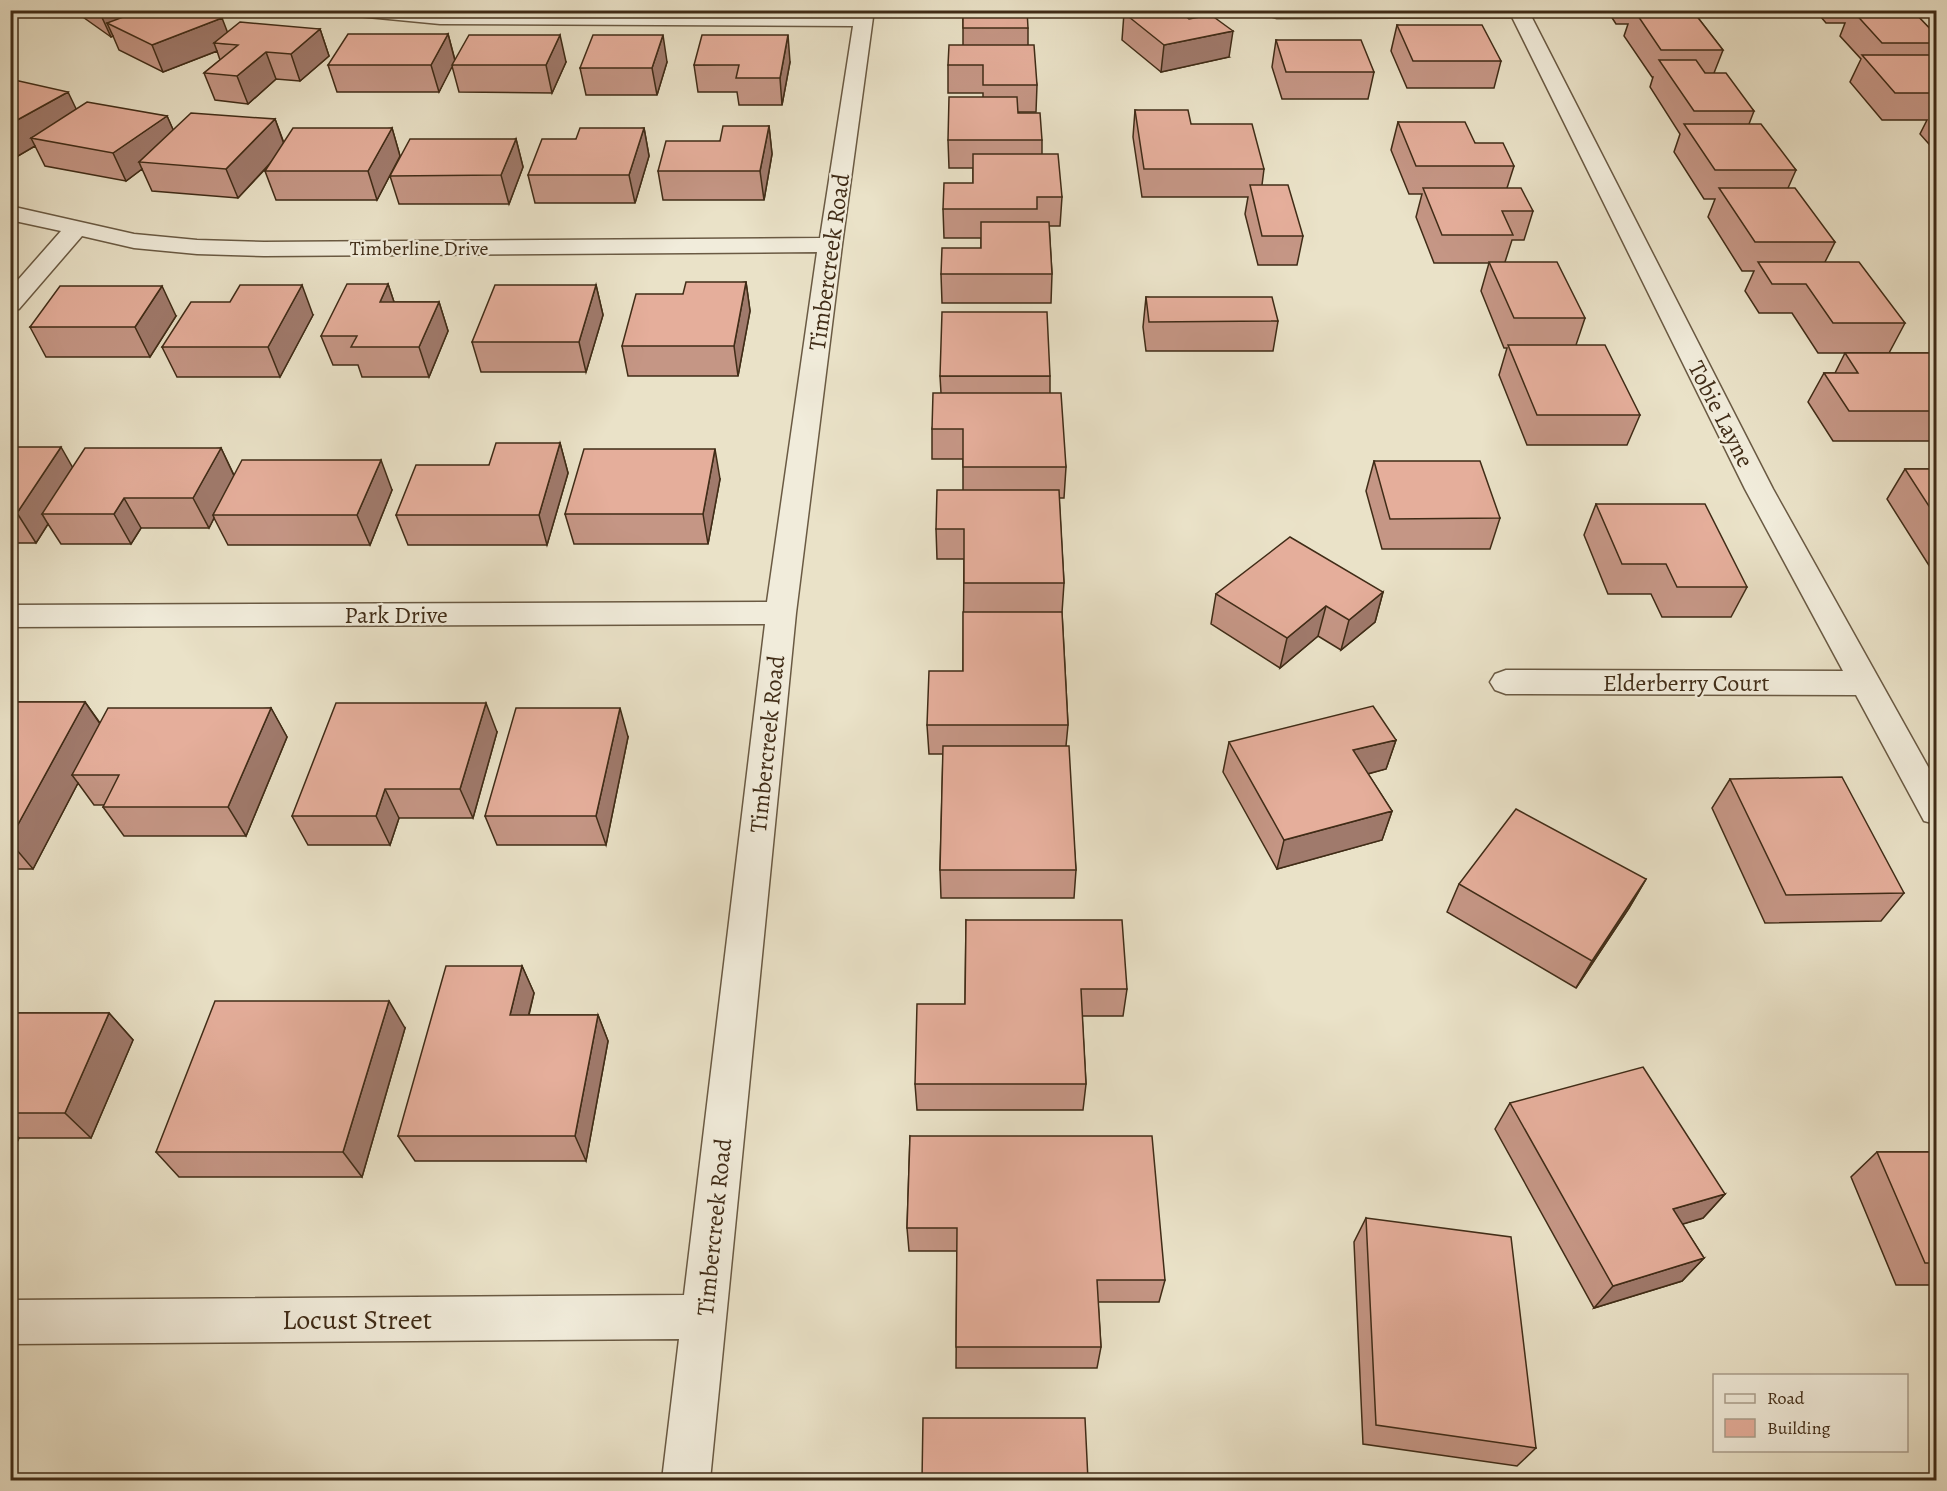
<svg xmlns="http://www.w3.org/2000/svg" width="1947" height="1491" viewBox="0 0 1947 1491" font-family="Alegreya,serif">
  <rect width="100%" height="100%" fill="#eae2c8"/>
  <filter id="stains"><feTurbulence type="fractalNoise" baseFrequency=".00333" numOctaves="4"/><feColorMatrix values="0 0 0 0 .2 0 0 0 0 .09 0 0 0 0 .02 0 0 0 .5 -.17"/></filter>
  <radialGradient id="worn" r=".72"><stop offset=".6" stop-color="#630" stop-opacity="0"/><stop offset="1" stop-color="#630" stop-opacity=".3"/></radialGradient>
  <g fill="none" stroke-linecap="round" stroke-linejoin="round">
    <defs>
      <path id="minor" d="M348 10 855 14 856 10H874L842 245 796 613 710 1480H662L679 1339 10 1344V1300L684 1295 765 624 10 627V605L767 602 817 252 264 256 197 254 134 248 82 236 19 309 10 311V289L61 231 10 220V206L134 234 197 240 264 242 820 238 853 26 440 24 357 16 350 14Z
        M1269 10H1528L1773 489 1936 781V824L1924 821 1856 695 1506 694 1495 690 1490 682 1495 674 1506 670 1843 671 1745 489 1512 17 1277 18 1270 16Z"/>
    </defs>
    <use href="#minor" stroke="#6a5a43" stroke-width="3"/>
    <use href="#minor" fill="#f1ecdb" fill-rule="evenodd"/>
  </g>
  <path fill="#c59685" stroke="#402c17" stroke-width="1.5" d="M73 10H206L227 32 320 29 329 56 300 81 276 79 248 104 215 100 204 73 220 60 217 51 163 72 119 50 113 36 111 37Z
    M963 10 1028 28V45L1037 85 1036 112H1018L1042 140V154L1062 197 1060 226H1049L1052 274 1051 303H942L941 274 981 248V238H944L943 209 973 183V168H949L948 140 983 97V93H948V65L963 45Z
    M1607 10H1692L1723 50 1714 73 1754 111 1749 124 1796 170 1788 188 1835 242 1825 262 1905 323 1889 353H1818L1792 313H1759L1745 291 1754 271H1742L1708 217 1715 199H1704L1674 152 1680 134 1650 87 1653 77H1652L1624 36 1628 24H1616Z
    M1815 10H1912L1936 35V58L1935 61 1936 63V152L1920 134 1927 120H1882L1850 82 1861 59 1840 36 1845 23H1826Z
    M1124 13 1229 57 1161 72 1122 40Z
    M1397 25 1501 61 1494 88H1407L1391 51Z
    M448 34 455 60 566 62 552 93 459 92 452 66 439 92H337L328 65Z
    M1276 40 1374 72 1368 99H1282L1272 67Z
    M667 62 657 95H586L580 68Z
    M790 62 782 105H739L737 92H698L694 65Z
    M10 79 76 109 167 116 173 130 275 119 284 143 392 128 400 156 377 200H276L265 171 271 163 238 198 152 191 142 169 126 181 45 166 35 146 18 156 10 155Z
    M1135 110 1191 124 1264 169 1262 185 1303 236 1297 265H1258L1245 214 1248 197H1142L1133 137Z
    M1398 122 1475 143 1514 166 1507 188 1533 211 1524 240H1512L1505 262 1585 318 1576 345 1640 415 1627 445H1527L1499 375 1507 348H1504L1481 291 1489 263H1434L1416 217 1422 194H1409L1391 150Z
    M769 126 772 154 764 200H663L658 171 720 141Z
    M644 128 649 156 635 203H535L528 175 576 139Z
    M516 139 523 167 509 204H399L390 176Z
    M746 282 750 311 738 376H628L622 346 683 294Z
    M388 284 394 302H439L448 331 429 377H362L358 365H333L321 336Z
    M596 285 603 315 586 372H481L472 342Z
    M1146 297 1278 321 1273 351H1146L1143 327Z
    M313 315 280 377H177L162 347Z
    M176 316 150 357H46L30 327Z
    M1845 353H1936V441H1833L1808 402 1824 373H1835Z
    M940 376H1050V393L1066 467 1064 498H1059L1064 583 1062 613 1068 725 1066 746 1076 870 1074 898H941L940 870 943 754H929L927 725 963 671 964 559H937L936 529 963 490V459H932V429L941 393Z
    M560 443 568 473 547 545H408L396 515 489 465Z
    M10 447 73 467 221 448 234 475 392 490 370 545H228L214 518 209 528H141L131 544H61L48 524 36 543H10Z
    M1374 461 1500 518 1490 549H1382L1366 491Z
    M1905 469H1936V575H1935L1887 499Z
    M720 479 708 544H574L565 514Z
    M1596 504 1747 587 1731 617H1662L1651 594H1608L1584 535Z
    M1383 592 1375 622 1341 650 1318 636 1280 668 1211 624 1216 594Z
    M10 702H85L100 723 271 708 287 737 246 836H124L103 807 105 805H94L78 783 33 869H10Z
    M497 732 473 818H399L390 845H308L292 816Z
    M628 737 606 845H497L485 816Z
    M1396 740 1386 769 1368 774 1392 811 1382 840 1277 869 1223 772 1229 742Z
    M1730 779 1904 893 1881 921 1765 923 1712 808Z
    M1646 879 1629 908 1576 988 1447 912 1459 884Z
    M966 920 1127 989 1123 1016H1082L1086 1084 1083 1110H917L915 1084 965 1004Z
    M522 966 534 993 529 1015H598L608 1041 586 1161H415L398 1136Z
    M10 1013H109L133 1040 91 1138H19L10 1157Z
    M405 1028 362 1177H179L156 1152Z
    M1510 1103 1725 1194 1703 1218 1682 1224 1704 1258 1682 1281 1594 1308 1495 1129Z
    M910 1136 1165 1280 1159 1302H1098L1101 1347 1097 1368H956L957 1251H909L907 1228Z
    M1877 1152H1936V1285H1896L1851 1177Z
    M1366 1218 1536 1448 1517 1466 1363 1444 1354 1242Z"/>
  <path fill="#a07a6c" stroke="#402c17" stroke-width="1.5" d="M177 10 107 23 113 36 111 37 99 11Z
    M222 18 232 44 214 43 217 51 163 72 152 45Z
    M320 29 329 56 300 81 291 54Z
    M1233 31 1229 57 1161 72 1164 45Z
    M448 34 455 61 439 92 431 65Z
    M560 35 566 62 552 93 546 65Z
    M663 35 667 62 657 95 652 68Z
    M788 35 790 62 782 105 780 78Z
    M266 52 276 79 248 104 237 76Z
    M68 92 81 119 31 138 35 146 18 156 10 143V124Z
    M167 116 179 143 139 162 142 169 126 181 113 153Z
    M275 119 285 147 238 198 226 169Z
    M769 126 772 154 764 200 760 171Z
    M392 128 400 156 377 200 368 171Z
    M644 128 649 156 635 203 629 175Z
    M516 139 523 167 509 204 501 175Z
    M746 282 750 311 738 376 734 346Z
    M388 284 398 314 380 302Z
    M302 285 313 315 280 377 268 347Z
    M596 285 603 315 586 372 579 342Z
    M162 286 176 316 150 357 135 327Z
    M439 302 448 331 429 377 419 347Z
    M560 443 568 473 547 545 539 515Z
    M61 447 78 477 42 514 48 524 36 543 17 513Z
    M221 448 235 478 213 515 214 518 209 528 193 498Z
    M715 449 720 479 708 544 703 514Z
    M381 460 392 490 370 545 357 515Z
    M124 498 141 528 131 544 114 514Z
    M1383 592 1375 622 1341 650 1349 620Z
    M1326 606 1318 636 1280 668 1287 638Z
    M85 702 105 731 72 775 78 783 33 869 10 842V839Z
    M486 703 497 732 473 818 460 789Z
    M271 708 287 737 246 836 228 807Z
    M620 708 628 737 606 845 596 816Z
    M1396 740 1386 769 1344 780 1353 750Z
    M385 789 399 818 390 845 376 816Z
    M1392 811 1382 840 1277 869 1284 840Z
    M1646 879 1629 908 1576 988 1592 961Z
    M522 966 534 993 522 1041 510 1015Z
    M389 1001 405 1028 362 1177 343 1152Z
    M109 1013 133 1040 91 1138 65 1113Z
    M598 1015 608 1041 586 1161 575 1136Z
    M10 1130 19 1138 10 1157Z
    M1725 1194 1703 1218 1653 1233 1673 1209Z
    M1704 1258 1682 1281 1594 1308 1613 1286Z"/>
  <path fill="#e5ae9b" stroke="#402c17" stroke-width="1.5" d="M142 10H206L222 18 152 45 107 23Z
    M963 10H1027L1028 28H963Z
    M1137 10H1178L1189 19 1211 15 1233 31 1164 45 1124 13Z
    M1634 10H1692L1723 50H1661Z
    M1852 10H1912L1936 35V43H1882Z
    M240 22 320 29 291 54 266 52 237 76 204 73 238 45 214 43Z
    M1397 25H1482L1501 61H1413Z
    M348 34H448L431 65H328Z
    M469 35H560L546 65H452Z
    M593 35H663L652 68H580Z
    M702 35H788L780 78H736L739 65H694Z
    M1276 40H1361L1374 72H1286Z
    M949 45H1034L1037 85H983V65H948Z
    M1862 55H1929L1936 63V93H1895Z
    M1659 60H1696L1705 73H1726L1754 111H1694Z
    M10 79 68 92 10 124Z
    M949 97H1017L1018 113H1040L1042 140H948Z
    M87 102 167 116 113 153 31 138Z
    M1135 110H1188L1191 124H1252L1264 169H1144Z
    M191 113 275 119 226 169 139 162Z
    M1398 122H1465L1475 143H1503L1514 166H1416Z
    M1684 124H1761L1796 170H1715Z
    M723 126H769L760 171H658L666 141H720Z
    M293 128H392L368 171H265Z
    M580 128H644L629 175H528L542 139H576Z
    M410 139H516L501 175 390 176Z
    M973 154H1058L1062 197H1037V209H943L944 183H973Z
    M1250 185H1288L1303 236H1262Z
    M1423 188H1521L1533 211H1502L1513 235H1442Z
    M1719 188H1795L1835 242H1755Z
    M981 222H1049L1052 274H941L942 248H981Z
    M1489 262H1557L1585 318H1514Z
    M1758 262H1859L1905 323H1833L1806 284H1772Z
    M686 282H746L734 346H622L636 294H683Z
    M347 284H388L380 302H439L419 347H351L357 336H321Z
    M240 285H302L268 347H162L191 302H230Z
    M495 285H596L579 342H472Z
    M60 286H162L135 327H30Z
    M1146 297H1272L1278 321 1149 322Z
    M942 312H1047L1050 376H940Z
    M1508 345H1605L1640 415H1537Z
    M1845 353H1936V411H1849L1824 373H1858Z
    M933 393H1061L1066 467H963V429H932Z
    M496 443H560L539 515H396L416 465H489Z
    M10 447H61L17 513H10Z
    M85 448H221L193 498H124L114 514H42Z
    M584 449H715L703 514H565Z
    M242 460H381L357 515H213Z
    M1374 461H1480L1500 518 1390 519Z
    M1905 469H1936V517Z
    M937 490H1059L1064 583H964V529H936Z
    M1596 504H1705L1747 587H1677L1666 564H1622Z
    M1290 537 1383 592 1349 620 1326 606 1287 638 1216 594Z
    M963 612H1062L1068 725H927L929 671H963Z
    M10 702H85L10 839Z
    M336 703H486L460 789H385L376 816H292Z
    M1373 706 1396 740 1353 750 1392 811 1284 840 1229 742Z
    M108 708H271L228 807H103L119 775H72Z
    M516 708H620L596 816H485Z
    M943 746H1069L1076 870H940Z
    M1842 777 1904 893 1786 895 1730 779Z
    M1516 809 1646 879 1592 961 1459 884Z
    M966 920H1122L1127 989H1081L1086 1084H915L917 1004H965Z
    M446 966H522L510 1015H598L575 1136H398Z
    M215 1001H389L343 1152H156Z
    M10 1013H109L65 1113H10Z
    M1643 1067 1725 1194 1673 1209 1704 1258 1613 1286 1510 1103Z
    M910 1136H1152L1165 1280H1097L1101 1347H956L957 1228H907Z
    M1877 1152H1936V1263H1925Z
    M1366 1218 1511 1237 1536 1448 1376 1425Z
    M923 1418H1085L1088 1480H922Z"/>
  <g text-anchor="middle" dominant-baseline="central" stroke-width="4.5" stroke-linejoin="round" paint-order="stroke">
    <g font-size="20" fill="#402c17" stroke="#f1ecdb">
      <text x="419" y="248">Timberline Drive</text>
    </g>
    <g font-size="24" fill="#402c17" stroke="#f1ecdb">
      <text transform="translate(829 262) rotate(-82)">Timbercreek Road</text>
      <text transform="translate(1721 414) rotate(63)">Tobie Layne</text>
      <text x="396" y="615">Park Drive</text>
      <text x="1686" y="683">Elderberry Court</text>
      <text transform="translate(767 744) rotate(-84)">Timbercreek Road</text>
      <text transform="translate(714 1227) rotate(-84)">Timbercreek Road</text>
    </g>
    <g font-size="28" fill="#402c17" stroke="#f1ecdb">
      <text x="357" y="1320">Locust Street</text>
    </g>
  </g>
  <rect width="1947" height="1491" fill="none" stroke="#eae2c8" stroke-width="36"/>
  <rect x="12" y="12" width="1923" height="1467" fill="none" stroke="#402c17" stroke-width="3"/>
  <rect x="18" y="18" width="1911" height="1455" fill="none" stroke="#402c17" stroke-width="1.5"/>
  <rect x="1713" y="1374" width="195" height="78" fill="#f1ecdb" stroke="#aa9f8d" stroke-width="1.5"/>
  <rect x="1725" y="1394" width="30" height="9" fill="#f1ecdb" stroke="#aa9f8d" stroke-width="1.5"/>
  <text x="1767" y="1404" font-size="18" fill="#402c17">Road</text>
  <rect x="1725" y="1419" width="30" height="18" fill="#e5ae9b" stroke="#aa9f8d" stroke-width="1.5"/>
  <text x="1767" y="1434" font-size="18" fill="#402c17">Building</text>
  <rect width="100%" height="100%" filter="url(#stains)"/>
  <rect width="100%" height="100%" fill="url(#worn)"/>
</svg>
